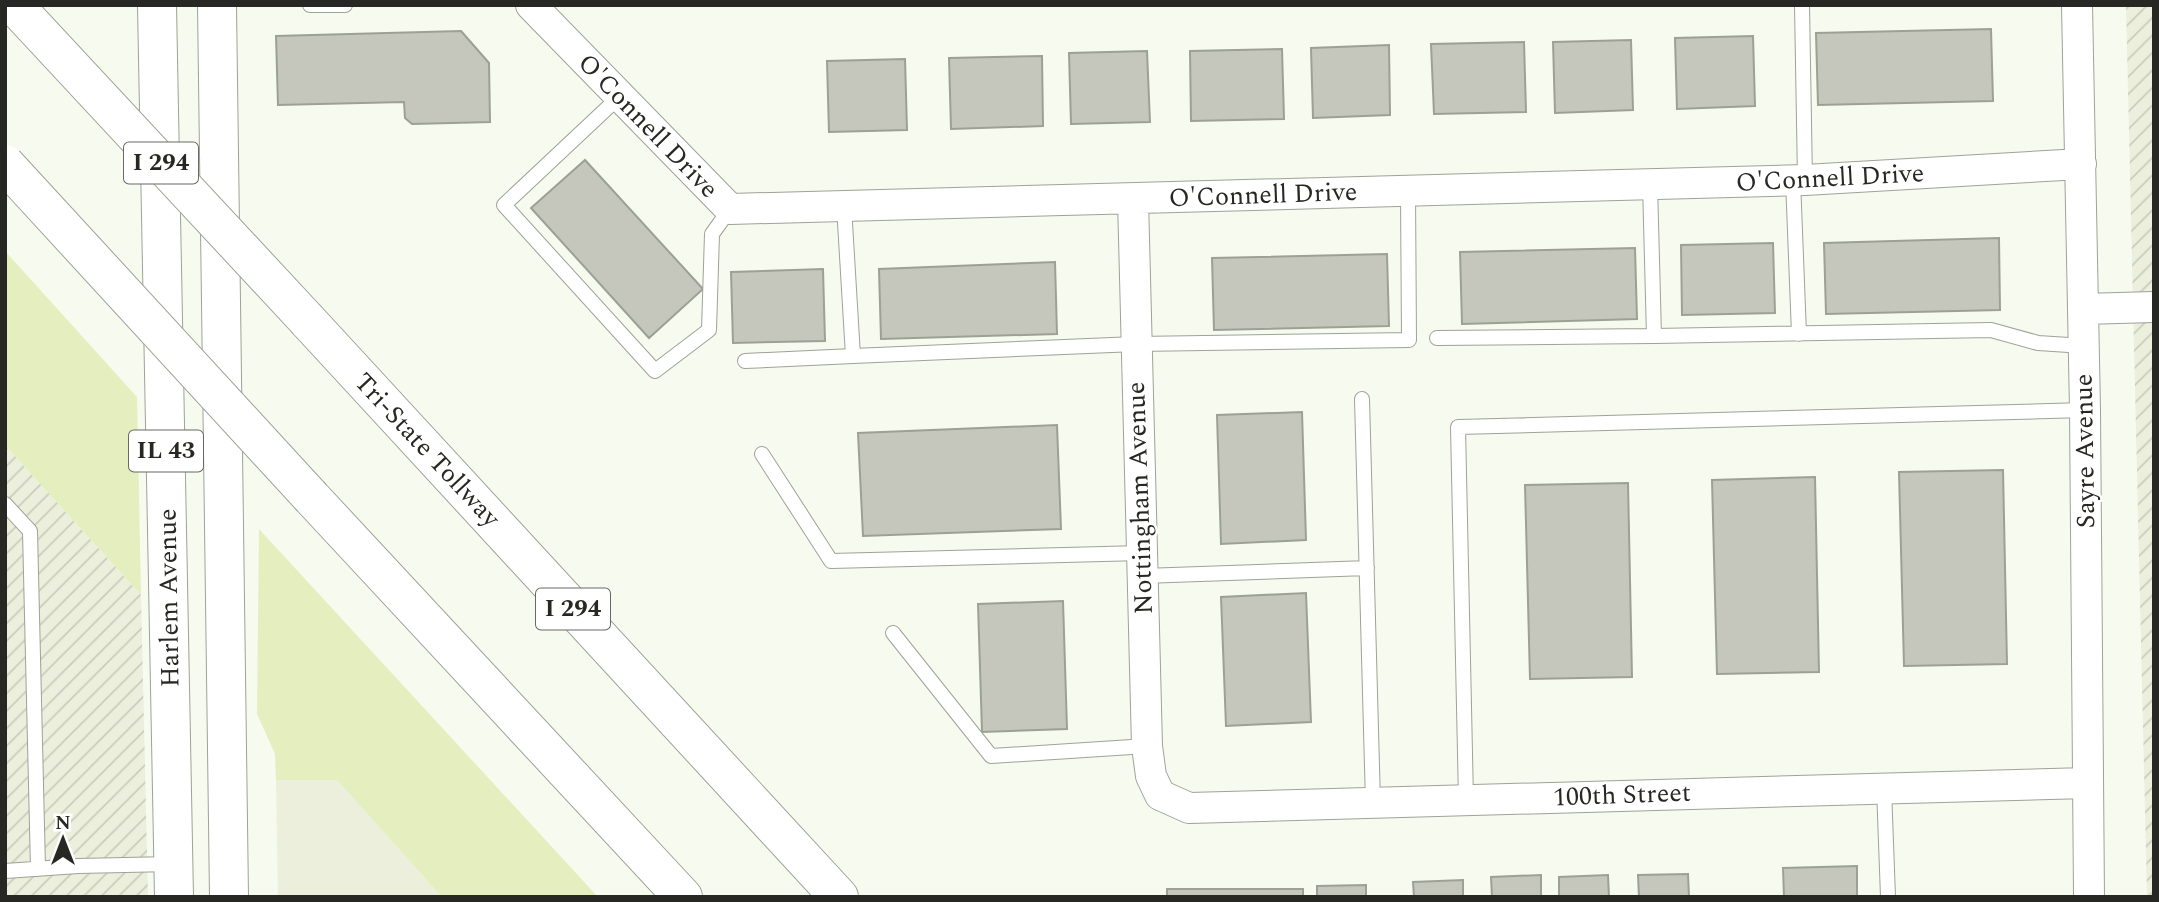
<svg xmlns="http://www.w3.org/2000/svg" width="2159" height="902" viewBox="0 0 2159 902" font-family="Spectral,serif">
  <defs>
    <pattern id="industrial-furrows" width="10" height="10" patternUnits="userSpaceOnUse" patternTransform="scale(1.75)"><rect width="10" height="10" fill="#ebefdc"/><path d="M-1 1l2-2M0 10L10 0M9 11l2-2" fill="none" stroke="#cacdbd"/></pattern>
  </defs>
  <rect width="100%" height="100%" fill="#f7faee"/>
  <path fill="#ebefdc" d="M276 780H337L442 897H278Z"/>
  <path fill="url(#industrial-furrows)" d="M2126 5H2154V897H2147Z
    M5 445 141 595 148 897H5Z"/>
  <path fill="#e5eebf" d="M5 251 137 397 141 595 5 445Z
    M259 529 598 897H442L337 780H276L275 754 257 714Z"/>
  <path fill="#c5c7bc" stroke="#9da095" stroke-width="2" d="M1991 29 1993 101 1818 105 1816 33Z
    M461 31 489 63 490 122 412 124 405 118 404 102 278 105 276 36Z
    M1753 36 1755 106 1677 109 1675 38Z
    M1631 40 1633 110 1555 113 1553 42Z
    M1524 42 1526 112 1434 114 1431 44Z
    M1389 45 1390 115 1313 118 1311 48Z
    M1282 49 1284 119 1191 121 1190 51Z
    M1147 51 1150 122 1071 124 1069 53Z
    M1042 56 1043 126 951 129 949 58Z
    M905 59 907 130 829 132 827 61Z
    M585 160 703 289 649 338 531 208Z
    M1999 238 2000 310 1826 314 1824 243Z
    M1773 243 1775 313 1682 315 1681 245Z
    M1635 248 1637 319 1462 324 1460 252Z
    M1387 254 1389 326 1214 330 1212 258Z
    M1055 262 1057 334 881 339 879 269Z
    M823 269 825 341 733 343 731 272Z
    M1302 412 1306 540 1221 544 1217 415Z
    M1057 425 1061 529 863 536 858 433Z
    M2003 470 2007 664 1904 666 1899 472Z
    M1815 477 1819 672 1717 674 1712 480Z
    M1628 483 1632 677 1530 679 1525 485Z
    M1306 593 1311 722 1226 726 1221 597Z
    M1063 601 1067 729 982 732 978 604Z
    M1857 866V897H1784L1783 868Z
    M1688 874 1689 897H1639L1638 875Z
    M1541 875V897H1492L1491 877Z
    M1608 875 1609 897H1559V877Z
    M1463 880V897H1414L1413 882Z
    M1366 885V897H1317V886Z
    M1167 889H1303V897H1167Z"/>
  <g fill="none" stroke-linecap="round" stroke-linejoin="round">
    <defs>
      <path id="service" d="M310 5H345
        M1802 5 1805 180
        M619 97 504 205 655 371 709 330 712 234 730 209
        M1793 180 1799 334
        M844 206 853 356 1136 344 1409 340 1408 191
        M1654 336 1991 330 2038 343 2084 346
        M1437 338 1654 336 1650 184
        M745 361 853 356
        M1362 399 1373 803
        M762 454 831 561 1142 553
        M5 504 30 531 38 869
        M1143 576 1367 568
        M893 633 991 756 1147 746
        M1884 788 1888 897
        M1466 800 1458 427 2085 410
        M5 871 78 866 172 864"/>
      <path id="minor" d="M531 5 730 209 1805 180 2081 164
        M2077 5 2085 410 2089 897
        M1133 199 1147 746 1151 776 1160 795 1189 808 2087 783
        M2083 309 2154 307"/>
      <path id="primary" d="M157 5 174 897
        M217 5 229 897"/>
      <path id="motorway" d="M308 321 839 897
        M312 498 683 897"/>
    </defs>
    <use href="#service" stroke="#9fa297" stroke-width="16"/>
    <use href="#minor" stroke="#9fa297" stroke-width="32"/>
    <use href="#primary" stroke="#9fa297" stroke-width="40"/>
    <use href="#motorway" stroke="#9fa297" stroke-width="40"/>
    <use href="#service" stroke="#fff" stroke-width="14"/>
    <use href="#minor" stroke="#fff" stroke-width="30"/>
    <use href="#primary" stroke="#fff" stroke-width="38"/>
    <use href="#motorway" stroke="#fff" stroke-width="38"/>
    <defs>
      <path id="motorway-bridge" d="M14 5 308 321
        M5 164 312 498"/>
    </defs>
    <use href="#motorway-bridge" stroke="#9fa297" stroke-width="40" stroke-linecap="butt"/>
    <use href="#motorway-bridge" stroke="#fff" stroke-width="38"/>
  </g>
  <g text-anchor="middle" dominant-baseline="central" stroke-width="5" stroke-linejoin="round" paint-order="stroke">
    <g fill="#fff" stroke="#686866" stroke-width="2">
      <rect x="124" y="142.5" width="74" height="41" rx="5"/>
      <rect x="129" y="430.5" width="74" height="41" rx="5"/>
      <rect x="536" y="588.5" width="74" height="41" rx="5"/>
    </g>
    <g font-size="24" font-weight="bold" fill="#272824">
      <text x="161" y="163">I 294</text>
      <text x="166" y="451">IL 43</text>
      <text x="573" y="609">I 294</text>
    </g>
    <g font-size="26" fill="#272824" stroke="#fff">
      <text transform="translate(648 126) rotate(46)">O'Connell Drive</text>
      <text transform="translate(1830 178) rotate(-3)">O'Connell Drive</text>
      <text transform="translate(1263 195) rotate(-2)">O'Connell Drive</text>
      <text transform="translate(427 450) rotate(47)">Tri-State Tollway</text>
      <text transform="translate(2085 451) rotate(-91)">Sayre Avenue</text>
      <text transform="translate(1140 498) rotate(-92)">Nottingham Avenue</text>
      <text transform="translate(169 598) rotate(-91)">Harlem Avenue</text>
      <text transform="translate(1622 795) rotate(-2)">100th Street</text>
    </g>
  </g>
  <rect width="2159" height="902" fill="none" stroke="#272824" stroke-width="14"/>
  <g transform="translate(63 839)" stroke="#ffffff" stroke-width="5" paint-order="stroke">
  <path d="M0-5L12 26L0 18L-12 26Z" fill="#272824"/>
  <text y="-10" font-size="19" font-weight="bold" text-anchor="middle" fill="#272824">N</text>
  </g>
</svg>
